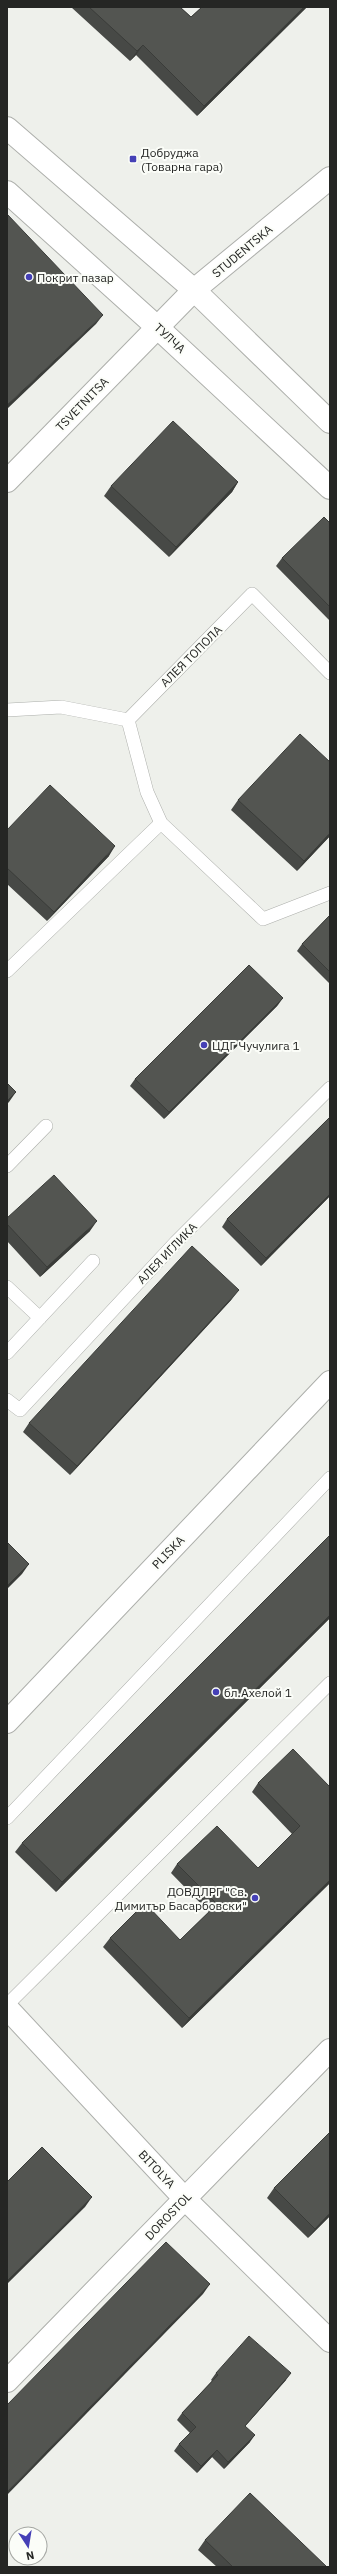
<svg xmlns="http://www.w3.org/2000/svg" width="337" height="2574" viewBox="0 0 337 2574" font-family="'IBM Plex Sans',sans-serif">
  <rect width="100%" height="100%" fill="#eef0eb"/>
  <g fill="none" stroke-linecap="round" stroke-linejoin="round">
    <defs>
      <path id="service" d="M330 673 252 594 128 720 147 792 161 823 263 919 330 893
        M7 710 61 707 128 720
        M7 971 161 823
        M7 1166 46 1126
        M7 1287 40 1318
        M7 1353 93 1261
        M7 1400 20 1410 176 1242 330 1088
        M7 1818 330 1478
        M7 2005 330 1683"/>
      <path id="minor" d="M7 481 194 290 330 178
        M7 2008 185 2199 330 2341"/>
      <path id="secondary" d="M7 128 194 290 330 422
        M7 192 157 327 330 488"/>
      <path id="primary" d="M7 1722 330 1382
        M7 2381 330 2050"/>
    </defs>
    <use href="#service" stroke="#adafab" stroke-width="14"/>
    <use href="#minor" stroke="#adafab" stroke-width="24"/>
    <use href="#secondary" stroke="#adafab" stroke-width="24"/>
    <use href="#primary" stroke="#adafab" stroke-width="24"/>
    <use href="#service" stroke="#fff" stroke-width="13"/>
    <use href="#minor" stroke="#fff" stroke-width="22"/>
    <use href="#secondary" stroke="#fff" stroke-width="22"/>
    <use href="#primary" stroke="#fff" stroke-width="22"/>
  </g>
  <path fill="#474946" d="M71 7H180L191 17 202 7H307L197 116 136 55 130 61Z
    M238 482 232 492 169 557 104 496 111 486Z
    M330 523V621L276 566 282 558Z
    M238 800 330 836 297 871 231 810Z
    M7 830 109 856 47 921 7 884Z
    M330 915V984L297 951 302 944Z
    M278 1005 164 1119 130 1086 135 1079Z
    M330 1117V1196L261 1266 222 1227 227 1219Z
    M7 1218 90 1231 40 1277 7 1241Z
    M232 1299 70 1475 23 1432 29 1423Z
    M330 1535V1618L56 1892 15 1852 22 1843Z
    M258 1783 330 1787V1883L182 2028 103 1947 110 1938 180 1940 209 1912 171 1873 177 1864 258 1868 292 1834 252 1792Z
    M274 2188 330 2216 308 2238 267 2198Z
    M216 2373 286 2380 245 2426 250 2442 224 2469 212 2457 197 2473 174 2451 179 2444 190 2433 177 2420 182 2413 212 2381 211 2380Z
    M205 2540 327 2567H217L198 2550Z"/>
  <path fill="#3a3c39" d="M304 7H307L197 116 204 106Z
    M143 45 136 55 130 61 137 51Z
    M103 315 96 324 7 409V405Z
    M238 482 232 492 169 557 176 547Z
    M330 833V836L297 871 304 861Z
    M115 846 109 856 47 921 54 912Z
    M283 998 278 1005 164 1119 169 1112Z
    M16 1092 9 1102 7 1104V1101Z
    M330 1194V1196L261 1266 266 1258Z
    M97 1221 90 1231 40 1277 47 1267Z
    M239 1290 232 1299 70 1475 77 1466Z
    M29 1564 22 1574 7 1589V1586Z
    M330 1615V1618L56 1892 62 1882Z
    M330 1880V1883L182 2028 189 2018Z
    M92 2197 85 2207 7 2284V2281Z
    M330 2213V2216L308 2238 315 2229Z
    M210 2284 203 2294 7 2495V2492Z
    M291 2373 286 2380 240 2432 245 2426Z
    M255 2435 250 2442 224 2469 228 2462Z
    M217 2450 212 2457 197 2473 201 2466Z"/>
  <path fill="#535551" stroke="#3a3c39" d="M89 7H180L191 17 202 7H304L204 106 143 45 137 51Z
    M7 214 103 315 7 405Z
    M173 421 238 482 176 547 111 486Z
    M324 517 330 523V607L282 558Z
    M300 734 330 762V833L304 861 238 800Z
    M50 785 115 846 54 912 7 868V830Z
    M330 915V972L302 944Z
    M249 965 283 998 169 1112 135 1079Z
    M7 1083 16 1092 7 1101Z
    M330 1117V1194L266 1258 227 1219Z
    M54 1175 97 1221 47 1267 7 1224V1218Z
    M192 1246 239 1290 77 1466 29 1423Z
    M330 1535V1615L62 1882 22 1843Z
    M7 1542 29 1564 7 1586Z
    M293 1749 330 1787V1880L189 2018 110 1938 145 1903 180 1940 217 1904 177 1864 217 1826 258 1868 300 1826 258 1783Z
    M330 2132V2213L315 2229 274 2188Z
    M42 2147 92 2197 7 2281V2182Z
    M166 2242 210 2284 7 2492V2405Z
    M249 2336 291 2373 245 2426 255 2435 228 2462 217 2450 201 2466 179 2444 196 2427 182 2413 218 2375 216 2373Z
    M250 2493 327 2567H233L205 2540Z"/>
  <g fill="#4540b6" stroke="#fbfdf8" stroke-width="1.5">
    <rect x="129" y="155" width="8" height="8" rx="2"/>
    <circle cx="29" cy="277" r="4"/>
    <circle cx="204" cy="1045" r="4"/>
    <circle cx="216" cy="1692" r="4"/>
    <circle cx="255" cy="1898" r="4"/>
  </g>
  <g text-anchor="middle" dominant-baseline="central" stroke-width="4" stroke-linejoin="round" paint-order="stroke">
    <g font-size="12" fill="#252624" stroke="#fbfdf8" text-anchor="start">
      <text x="141" y="152">Добруджа<tspan x="141" dy="14">(Товарна гара)</tspan></text>
      <text x="37" y="277">Покрит пазар</text>
      <text x="212" y="1045">ЦДГ Чучулига 1</text>
      <text x="224" y="1692">бл.Ахелой 1</text>
      <text x="247" y="1891" text-anchor="end">ДОВДЛРГ "Св.<tspan x="247" dy="14">Димитър Басарбовски"</tspan></text>
    </g>
    <g font-size="12" fill="#252624" stroke="#fbfdf8">
      <text transform="translate(242 251) rotate(-40)">STUDENTSKA</text>
      <text transform="translate(170 338) rotate(43)">ТУЛЧА</text>
      <text transform="translate(82 404) rotate(-46)">TSVETNITSA</text>
      <text transform="translate(191 656) rotate(-45)">АЛЕЯ ТОПОЛА</text>
      <text transform="translate(167 1253) rotate(-46)">АЛЕЯ ИГЛИКА</text>
      <text transform="translate(168 1552) rotate(-46)">PLISKA</text>
      <text transform="translate(157 2169) rotate(47)">BITOLYA</text>
      <text transform="translate(168 2216) rotate(-46)">DOROSTOL</text>
    </g>
  </g>
  <rect width="337" height="2574" fill="none" stroke="#252624" stroke-width="16"/>
  <g transform="translate(28 2546) rotate(168)"><circle r="19" fill="#fbfdf8" stroke="#a5a7a3"/>
  <path d="M0-3L7 15L0 10L-7 15Z" fill="#4540b6"/>
  <text y="-6" font-size="11" font-weight="bold" text-anchor="middle" fill="#252624">N</text>
  </g>
</svg>
